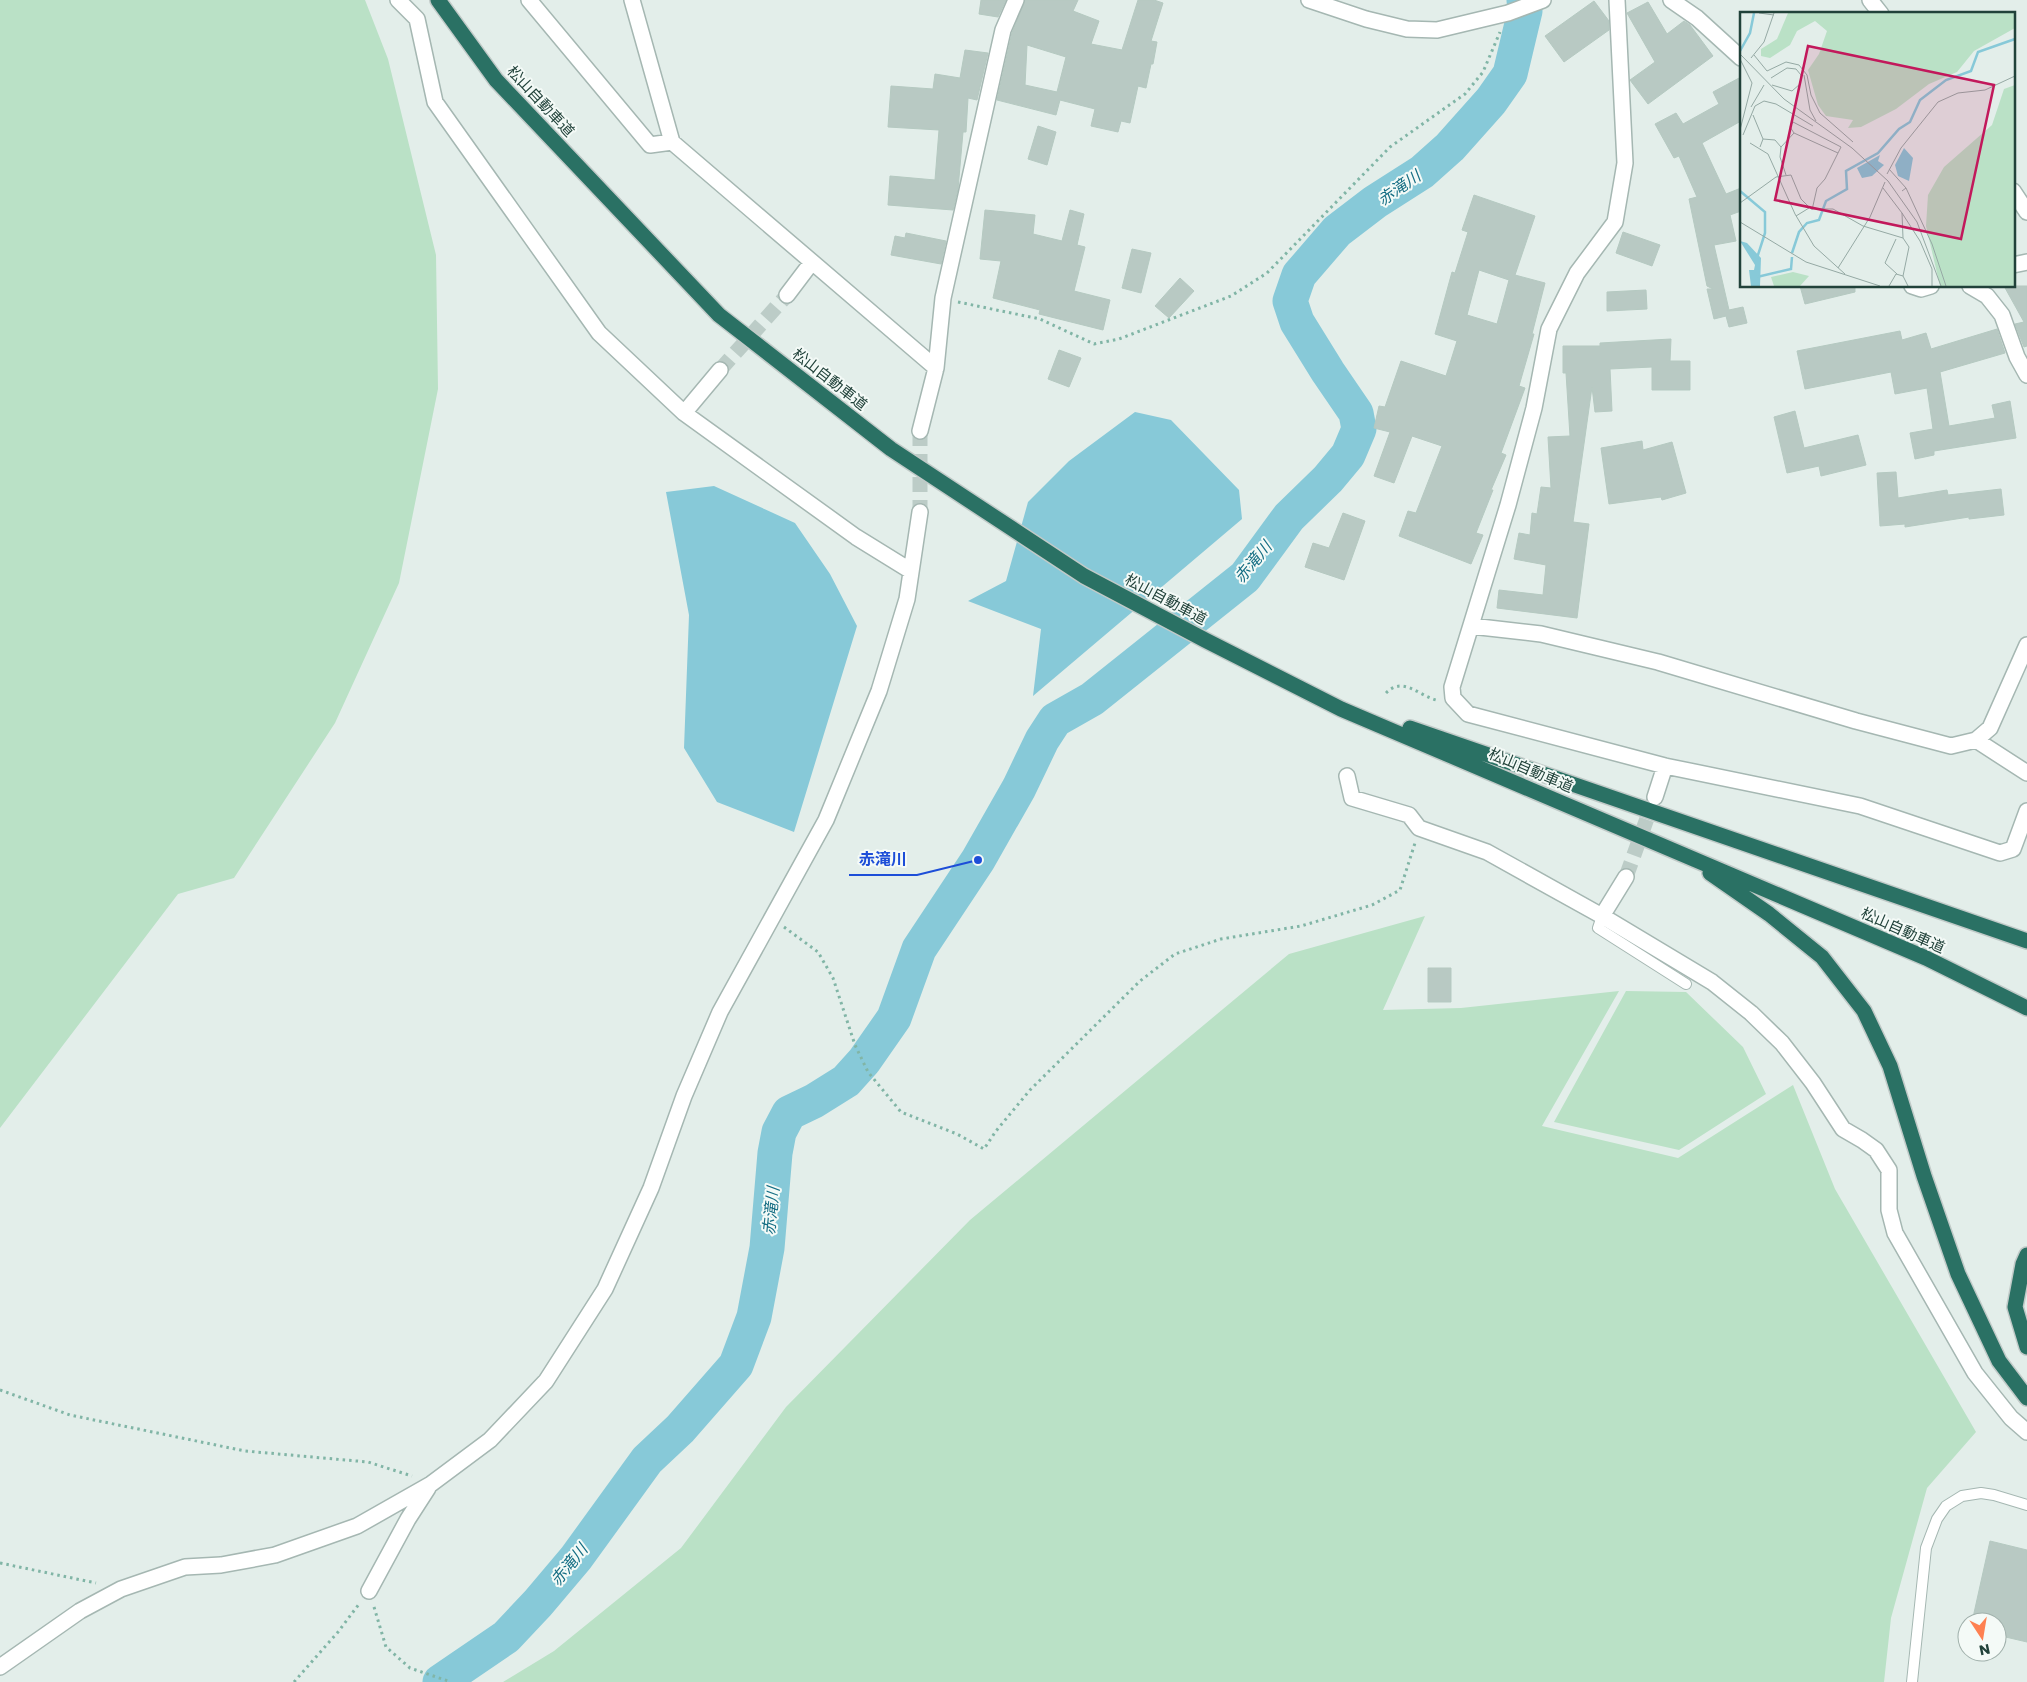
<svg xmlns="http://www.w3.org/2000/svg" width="2027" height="1682" viewBox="0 0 2027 1682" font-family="Poppins,'Noto Sans JP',sans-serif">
  <rect width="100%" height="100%" fill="#e3eeea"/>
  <path fill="#bae1c6" d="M0 0H365L388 59 436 255 438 389 399 583 335 723 234 878 178 894 0 1128Z
    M1425 916 1383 1010 1461 1008 1619 991 1542 1126 1678 1158 1793 1085 1835 1189 1976 1432 1927 1488 1891 1618 1884 1682H503L554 1651 681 1548 786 1407 970 1220 1289 954Z
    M1626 991 1686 992 1743 1047 1766 1094 1679 1150 1554 1122Z"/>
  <path fill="#87c9d8" d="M1135 412 1171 420 1239 490 1242 519 1033 696 1041 629 968 601 1006 581 1028 502 1069 461Z
    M714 486 795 523 830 574 857 626 794 832 717 802 684 748 689 615 666 492Z"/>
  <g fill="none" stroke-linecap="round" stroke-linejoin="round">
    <path stroke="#87c9d8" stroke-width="35" d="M440 1682 506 1637 538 1603 576 1558 647 1460 680 1429 736 1365 754 1317 767 1248 775 1153 779 1132 789 1113 814 1101 846 1081 864 1061 894 1018 919 949 978 860 1019 788 1042 740 1055 720 1092 699 1245 577 1289 517 1328 479 1348 455 1359 429 1356 413 1328 372 1297 322 1290 301 1299 275 1337 231 1375 202 1422 172 1450 147 1491 101 1510 74 1525 11 1524 0"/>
  </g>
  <path fill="#b8c9c3" stroke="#b5c9c1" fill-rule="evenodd" d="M981 0H1006L998 17 979 14Z
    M1025 0H1078L1073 11 1099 21 1091 44 1122 50 1138 0H1154L1163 3 1151 41 1157 42 1153 64H1151L1146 88 1138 86 1130 123 1121 121 1118 132 1091 126 1095 109 1060 100 1056 115 997 100 1012 33ZM1027 45 1066 57 1057 92 1025 85Z
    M1594 1 1609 21V30L1564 62 1545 36Z
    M1648 2 1667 34 1684 21 1690 25 1713 56 1648 104 1630 80 1655 62 1627 13Z
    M965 50 988 53 977 100 968 98 966 132H963L958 189 953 210 888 205 890 176 935 180 939 130 888 127 891 86 933 89 935 74 960 78Z
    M1741 77V121L1702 143 1726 194 1741 188V211L1730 215 1736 241 1714 245 1729 310 1743 307 1747 323 1729 327 1726 316 1714 319 1707 289H1713L1707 286 1689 199 1697 197 1679 156 1674 158 1655 124 1676 113 1683 124 1719 104 1713 92Z
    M1038 126 1056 132 1047 165 1028 159Z
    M1474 195 1535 216 1515 275 1545 283 1532 334H1534L1519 386 1525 388 1501 453 1506 455 1491 490H1493L1476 533 1483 535 1471 564 1399 536 1408 511 1416 513 1442 446 1412 436 1394 483 1374 476 1390 432 1374 428 1379 406 1385 407 1401 361 1446 376 1457 341 1435 334 1452 272 1455 273 1468 232 1462 230ZM1479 270 1509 280 1497 324 1467 315Z
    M985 210 1035 215 1033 234 1062 241 1070 210 1084 214 1077 245 1085 247 1074 291 1110 300 1103 330 1039 314 1040 310 993 298 1001 261 980 259Z
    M1623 232 1660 245 1652 266 1616 253Z
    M906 233 946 241 941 264 891 255 895 236 905 238Z
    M1132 249 1151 253 1141 293 1122 288Z
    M1180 278 1194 291 1169 318 1155 306Z
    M1800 286H1855V292L1805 304Z
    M2004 286H2027V346L2024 347 2015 324 2024 322Z
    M1646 290 1647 309 1607 311V292Z
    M1997 329 2005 353 1940 372 1949 426 1995 418 1992 405 2010 401 2016 438 1934 451V455L1915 459 1910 433 1933 429 1927 388 1895 394 1891 372 1805 389 1797 351 1900 331 1902 340 1926 333 1931 349Z
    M1671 339 1670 361H1690V390H1652V367L1610 369 1612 411 1595 412 1592 387 1573 522 1589 524 1577 618 1497 608 1499 590 1543 595 1546 565 1514 559 1519 533 1530 535 1532 513 1537 514 1541 487 1551 488 1548 437 1570 436 1566 373H1563V346H1600V343Z
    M1059 350 1081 358 1069 387 1048 379Z
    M1795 411 1804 448 1858 435 1866 465 1821 476 1819 466 1787 473 1774 417Z
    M1642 441 1643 450 1672 442 1686 493 1662 500 1661 497 1609 504 1601 448Z
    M1896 472 1898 498 1947 490 1948 495 2001 489 2004 515 1969 519V517L1905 527V524L1880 526 1877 473Z
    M1343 513 1365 521 1344 580 1305 567 1313 543 1329 548Z
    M1428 968H1451V1002H1428Z
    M1990 1541 2027 1550V1642L1997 1635V1622H1972Z"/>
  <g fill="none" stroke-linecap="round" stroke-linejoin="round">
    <path stroke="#bcccc7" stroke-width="15" stroke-dasharray="15 8" stroke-linecap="butt" d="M720 370 787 295
      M920 431V512
      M1626 877 1654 799"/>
    <defs>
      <path id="lane" d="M1602 916 1598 928 1686 984
        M1912 1682 1926 1548 1937 1519 1946 1506 1962 1496 1981 1493 1994 1495 2027 1505"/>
      <path id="street" d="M398 0 417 19 435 102 599 333 684 413
        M529 0 650 145 672 142
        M632 0 672 142 936 368
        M1309 0 1366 19 1407 29 1437 30 1508 13 1543 0
        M1617 0 1625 163 1615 222 1577 273 1549 329 1534 408 1508 505 1452 687 1453 698 1468 714 1665 766 1860 806 2000 853 2013 849 2027 811
        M1671 0 1697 18 1741 58
        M1870 0 1881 14
        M2013 191 2027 212
        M2013 265 2027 262
        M1912 286 1921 289 1931 286
        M1970 286 1987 296 2002 315 2017 357 2027 375
        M787 295 812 262
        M720 370 684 413 856 537 911 571
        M920 431 936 368 943 298 1003 30 1016 0
        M1471 626 1541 634 1658 662 1856 721 1951 746 1976 740 1990 728 2027 645
        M1976 740 2027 773
        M1347 776 1352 798 1409 815 1419 828 1487 852 1602 916 1712 982 1751 1013 1782 1043 1813 1083 1843 1129 1862 1140 1876 1150 1889 1170V1210L1895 1233 1975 1373 2011 1418 2027 1432
        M1655 797 1665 766
        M1602 916 1626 877
        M369 1591 408 1519 428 1488
        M0 1667 80 1611 121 1589 185 1567 221 1565 275 1555 357 1526 431 1484 490 1440 546 1381 605 1289 651 1188 684 1096 720 1012 826 820 879 691 907 599 920 512"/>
      <path id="highway" d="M438 0 496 80 719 315 891 449 1084 576 1205 640 1341 709 1926 958 2027 1008
        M1410 728 2027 941
        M1710 873 1769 914 1822 957 1864 1011 1890 1066 1924 1176 1958 1274 1999 1361 2027 1398
        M2027 1255 2023 1264 2015 1307 2027 1347"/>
    </defs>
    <use href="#lane" stroke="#a5b7b2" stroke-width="12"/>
    <use href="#street" stroke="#a5b7b2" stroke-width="18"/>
    <use href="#highway" stroke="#c1cac8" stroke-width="18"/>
    <path stroke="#81b5a6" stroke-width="3" stroke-dasharray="2.5 4" stroke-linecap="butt" d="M958 302 1040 319 1094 344 1119 339 1231 296 1267 273 1390 147 1465 94 1483 72 1500 32
      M1386 693C1403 676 1418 695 1436 700
      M784 927 818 952 833 978 855 1045 868 1072 901 1112 957 1134 984 1149 996 1131 1030 1090 1140 981 1175 954 1221 939 1301 926 1372 905 1400 890 1415 843
      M0 1390 70 1415 245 1451 368 1462 412 1476
      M0 1563 96 1583
      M374 1607 386 1647 410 1668 451 1682
      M294 1682 338 1632 359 1604"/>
    <use href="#lane" stroke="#fff" stroke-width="10"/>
    <use href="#street" stroke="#fff" stroke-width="15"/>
    <use href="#highway" stroke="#2a7164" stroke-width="15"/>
  </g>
  <g text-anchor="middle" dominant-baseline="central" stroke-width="4" stroke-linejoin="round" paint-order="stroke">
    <g font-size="15" fill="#21423a" stroke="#f4faf7">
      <text transform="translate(541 101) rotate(47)">松山自動車道</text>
      <text transform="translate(830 379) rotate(38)">松山自動車道</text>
      <text transform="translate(1166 599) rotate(28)">松山自動車道</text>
      <text transform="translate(1531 770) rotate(23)">松山自動車道</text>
      <text transform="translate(1903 930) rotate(24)">松山自動車道</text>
    </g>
    <g font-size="16" font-style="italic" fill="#156e84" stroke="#f4faf7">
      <text transform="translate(1399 188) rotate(-35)">赤滝川</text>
      <text transform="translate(1253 562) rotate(-50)">赤滝川</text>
      <text transform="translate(771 1211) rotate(-84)">赤滝川</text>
      <text transform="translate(569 1565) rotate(-51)">赤滝川</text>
    </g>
  </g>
  <g transform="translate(1740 12)">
    <rect width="275" height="275" fill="#e3eeea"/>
    <path d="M48 1H275V16L234 39 217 60 189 72 156 97 121 115 108 116 113 108 86 104 78 93 68 58 79 42 87 19 75 9 57 19 50 33 30 46 21 44V37L37 27ZM275 73V274H200L186 214 188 183 204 155 252 113 264 77ZM53 260 69 264 60 274H34L31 265Z" fill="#bae1c6"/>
    <path d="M164 136 173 146 169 169 158 164 155 153ZM140 143 138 149 144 153 132 164 122 166 117 156ZM0 229 7 231 21 246 20 274H11L9 258H14L15 253Z" fill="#87c9d8"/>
    <path fill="none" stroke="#87c9d8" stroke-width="2.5" d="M0 39 10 21 14 1M0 179 25 200V221L17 246M52 241 59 220 67 211 79 208 86 189 107 177 106 159 138 141 159 117 170 110 180 88 206 68 231 59 238 40 275 27M17 265 51 257 52 245"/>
    <path fill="none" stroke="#95a9a4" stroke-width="1" d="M19 1 34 3M0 42 44 87 112 136 148 169 177 210 201 274M14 43 27 59 46 50 59 53 67 63 71 83 80 101 113 130M11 46 24 30 34 1M0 61V77M64 63 70 98 76 109M31 66 47 56 56 57 61 63 60 72 52 79 32 73M11 95 24 73M13 103 23 127 20 135M0 118 12 71 0 47M54 121 50 115 53 110 101 135 85 167 77 176 72 198M3 123 15 94 24 89 36 92 73 114M23 127 35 128 41 135M10 131 28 142 55 202 74 234 105 262M149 157 166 176 162 179M147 162 161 136 198 90 218 81 245 78 275 64M46 163 40 145 41 135 54 121 98 141M143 176 162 201 163 226M166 176 192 232 206 274M0 191 36 165 51 163 61 187 71 197H93L123 214 163 226 169 235 163 264M162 201 180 229 192 257V274M56 204 69 196M0 210 66 250 140 274M156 227 145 251 157 262M98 256 130 205 145 170M149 274 156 262 163 264 168 274"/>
    <path fill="#c2185b" fill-opacity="0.15" stroke="#c2185b" stroke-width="2.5" d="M68 34 254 73 221 227 35 188Z"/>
    <rect width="275" height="275" fill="none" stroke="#21423a" stroke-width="2.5"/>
  </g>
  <path fill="none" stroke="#1d4ed8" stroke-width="2" d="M978 860L917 875H849"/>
  <circle fill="#1d4ed8" stroke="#f4faf7" stroke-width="2" cx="978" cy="860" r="5"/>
  <g font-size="16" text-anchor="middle" font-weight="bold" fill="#1d4ed8" stroke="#f4faf7" stroke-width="4" stroke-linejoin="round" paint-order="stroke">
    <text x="883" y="865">赤滝川</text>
  </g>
  <g transform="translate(1982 1637) rotate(168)"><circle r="24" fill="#f4faf7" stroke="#a0b0ab"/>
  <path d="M0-4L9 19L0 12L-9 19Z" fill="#fe8051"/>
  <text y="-8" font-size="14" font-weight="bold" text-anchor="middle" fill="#21423a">N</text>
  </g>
</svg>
